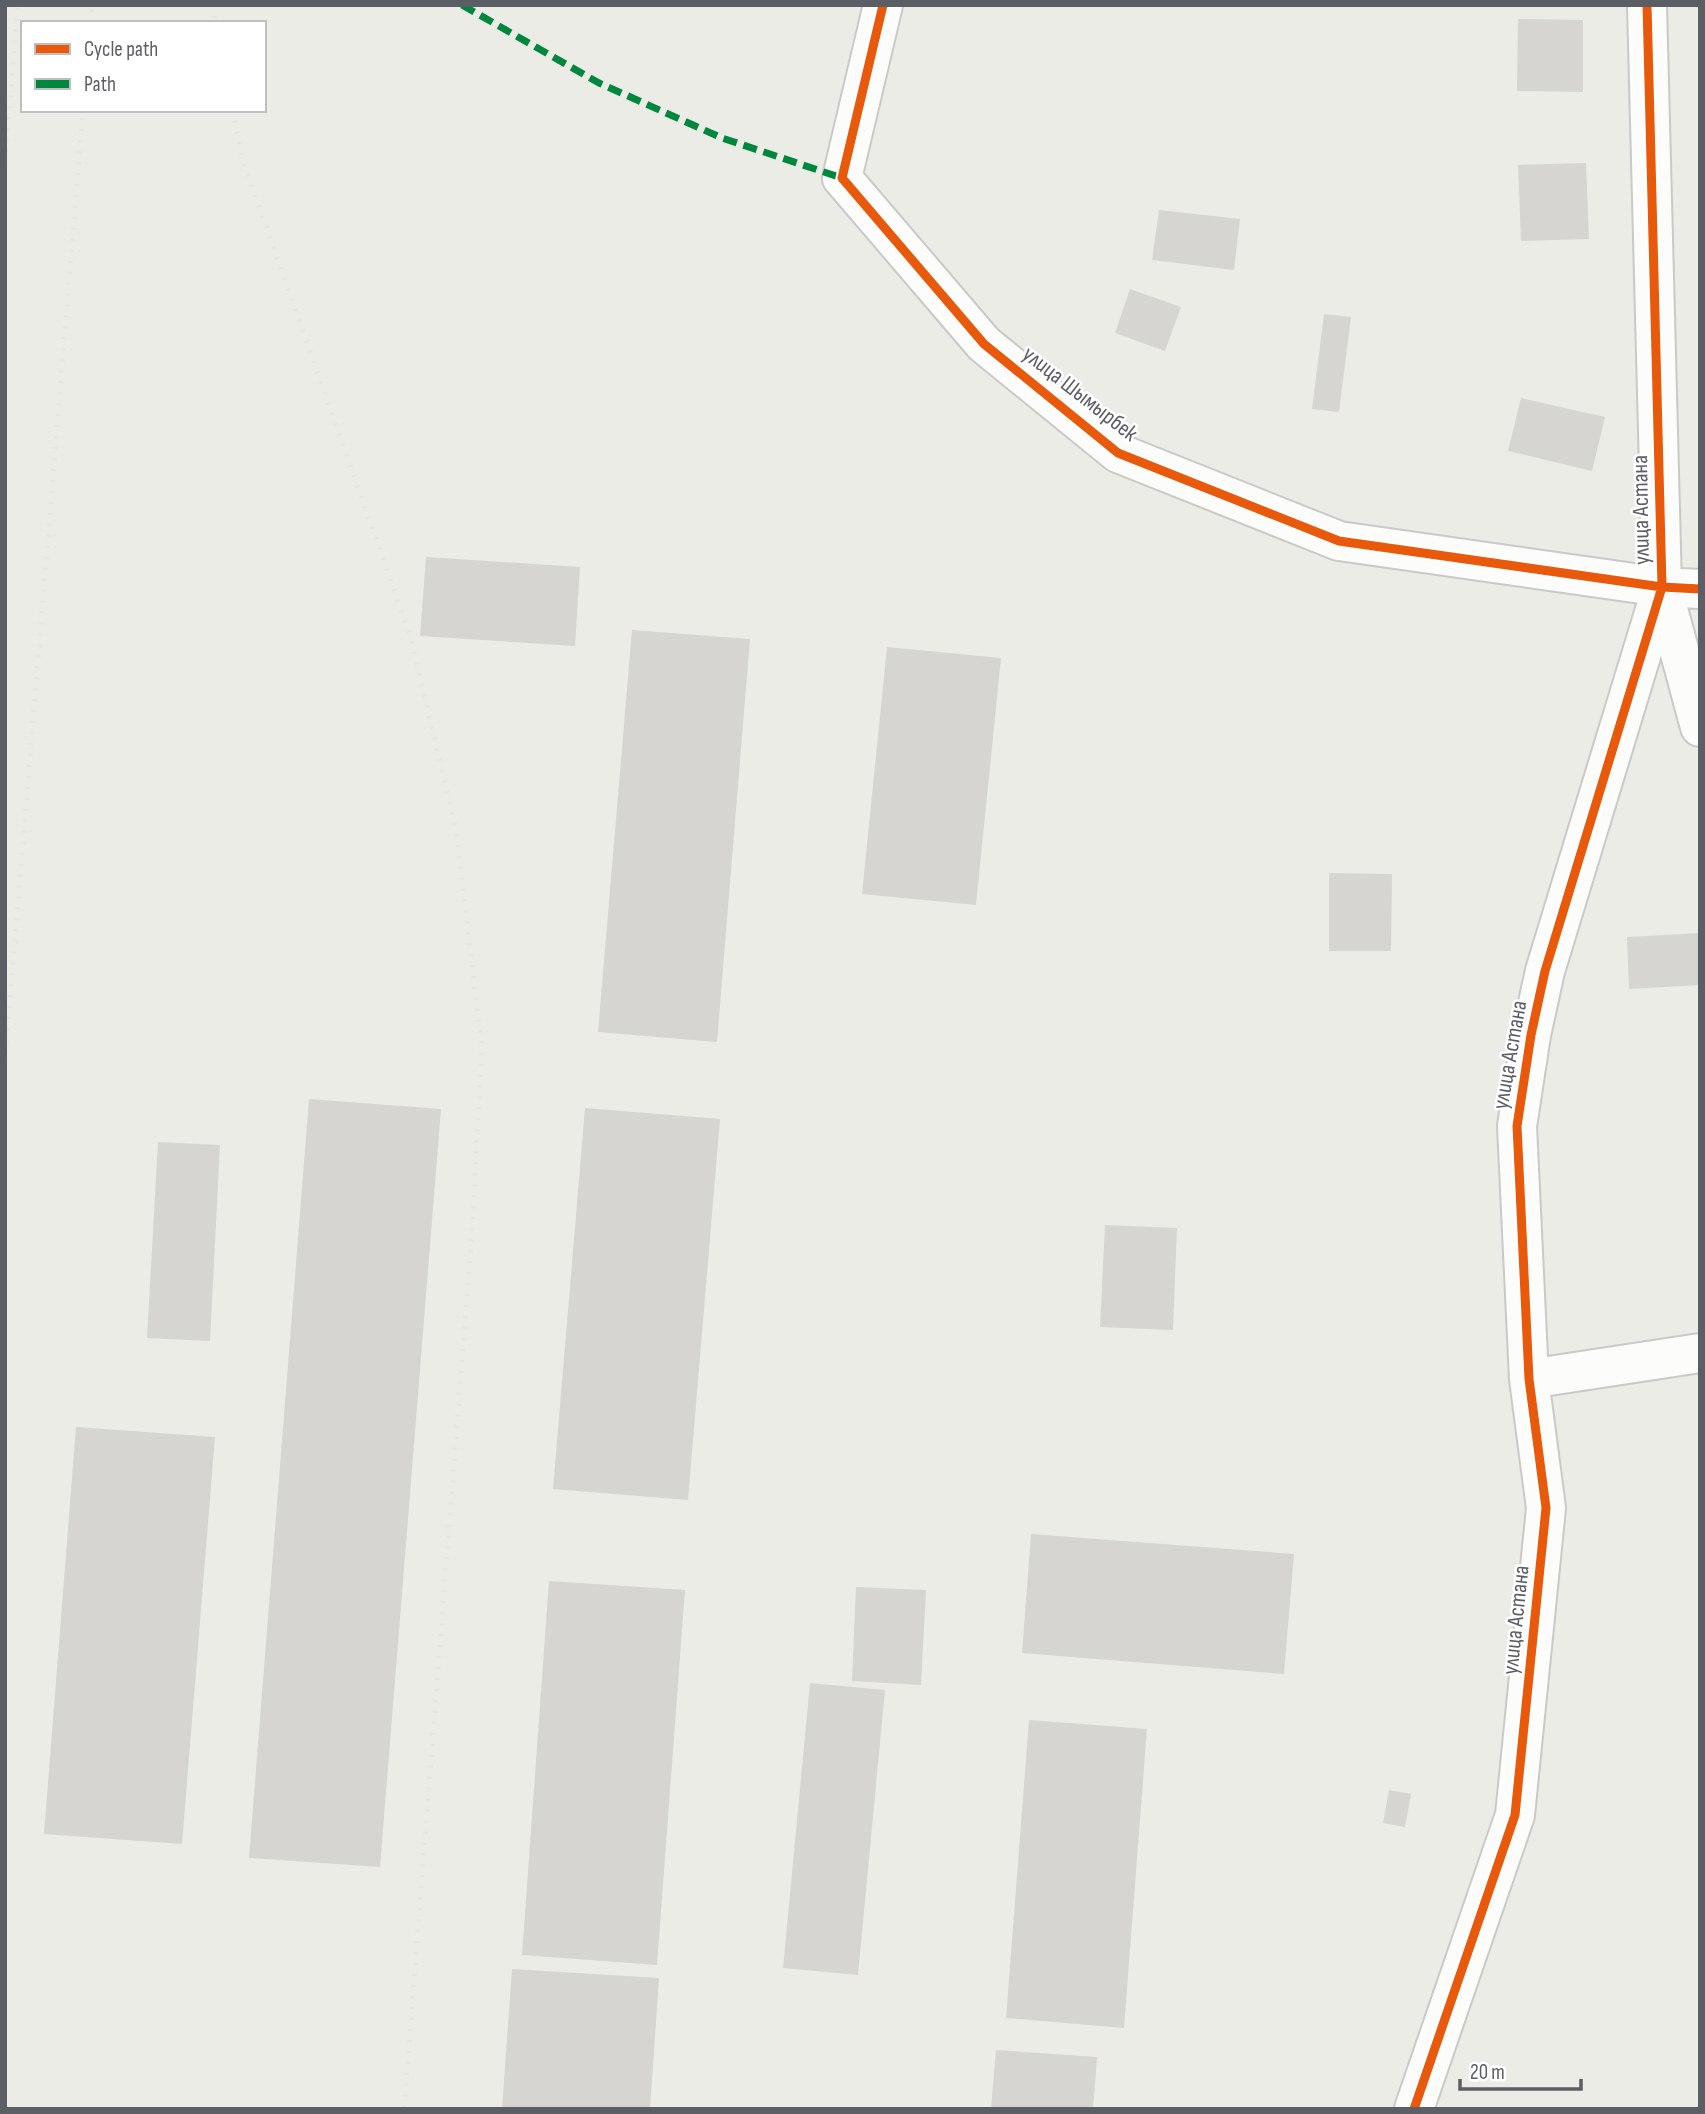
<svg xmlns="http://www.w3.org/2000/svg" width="1705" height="2114" viewBox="0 0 1705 2114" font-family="'Sofia Sans Condensed',sans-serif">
  <rect width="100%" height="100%" fill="#ecece6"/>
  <path fill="#d6d5d1" d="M1518 19 1583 20V92L1517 91Z
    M1586 163 1589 239 1521 241 1518 165Z
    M1159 210 1240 219 1234 270 1152 260Z
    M1130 289 1181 307 1165 351 1115 333Z
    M1324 314 1351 317 1339 412 1312 409Z
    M1521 398 1605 417 1592 471 1508 451Z
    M426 557 580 567 575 646 420 636Z
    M632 630 750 639 717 1042 598 1032Z
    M887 647 1001 658 976 905 862 894Z
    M1329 873 1392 874 1391 951H1329Z
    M1700 933V985L1629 989 1627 937Z
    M309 1099 441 1109 380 1867 249 1858Z
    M585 1108 720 1119 688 1500 553 1489Z
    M158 1142 220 1145 210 1341 147 1338Z
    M1105 1225 1177 1228 1173 1330 1100 1327Z
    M76 1427 215 1437 182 1844 44 1834Z
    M1031 1534 1294 1554 1284 1674 1022 1653Z
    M549 1581 685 1590 657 1965 522 1955Z
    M856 1587 926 1590 921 1685 852 1681Z
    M810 1683 885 1690 858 1975 783 1968Z
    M1029 1720 1147 1729 1124 2028 1006 2018Z
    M1389 1790 1411 1794 1405 1827 1383 1823Z
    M512 1969 659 1978 650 2109H502Z
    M996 2050 1097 2057 1093 2109H991Z"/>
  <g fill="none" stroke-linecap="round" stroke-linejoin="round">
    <defs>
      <path id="minor" d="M883 5 842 178 984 344 1118 453 1339 541 1662 587 1700 589
        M1662 587 1700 727
        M1529 1379 1700 1353
        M1414 2109 1515 1815 1546 1508 1529 1379 1517 1126 1531 1035 1545 971 1662 587 1647 5"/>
    </defs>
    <use href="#minor" stroke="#c9cac8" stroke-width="42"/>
    <use href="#minor" stroke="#fcfcfb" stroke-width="38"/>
    <path stroke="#e4e4e3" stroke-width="5" stroke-dasharray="2 9" stroke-linecap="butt" d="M212 5 216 23
      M90 23 92 5
      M233 110 243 161 410 635 456 829 482 1047 472 1231 404 2109
      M5 163 18 5
      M5 1063 83 110"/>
    <path stroke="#00873e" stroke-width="7" stroke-dasharray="14 7" stroke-linecap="butt" d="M462 5 599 83 722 138 842 178"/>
    <defs>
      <path id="cycleway" d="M883 5 842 178 984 344 1118 453 1339 541 1662 587 1700 589
        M1414 2109 1515 1815 1546 1508 1529 1379 1517 1126 1531 1035 1545 971 1662 587 1647 5"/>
    </defs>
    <use href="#cycleway" stroke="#fff" stroke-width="13"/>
    <use href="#cycleway" stroke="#e8590c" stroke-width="9"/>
  </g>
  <g text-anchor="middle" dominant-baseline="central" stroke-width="5" stroke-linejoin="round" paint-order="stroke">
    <g font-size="23" fill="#5b5e65" stroke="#fff">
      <text transform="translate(1080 394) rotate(38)">улица Шымырбек</text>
      <text transform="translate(1641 510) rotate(-91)">улица Астана</text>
      <text transform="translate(1510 1055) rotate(-80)">улица Астана</text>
      <text transform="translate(1516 1620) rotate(-84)">улица Астана</text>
    </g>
  </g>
  <rect width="1705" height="2114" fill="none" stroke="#5b5e65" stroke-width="14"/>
  <rect x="21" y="21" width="245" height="91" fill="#ffffff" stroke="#bdbfc1" stroke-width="2"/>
  <rect x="35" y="44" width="35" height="10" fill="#e8590c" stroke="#bdbfc1" stroke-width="2"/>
  <text x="84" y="56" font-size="21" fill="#5b5e65">Cycle path</text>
  <rect x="35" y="79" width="35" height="10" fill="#00873e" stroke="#bdbfc1" stroke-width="2"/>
  <text x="84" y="91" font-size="21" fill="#5b5e65">Path</text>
  <path d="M1460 2079v10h121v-10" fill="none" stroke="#5b5e65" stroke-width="3.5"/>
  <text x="1470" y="2079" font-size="21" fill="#5b5e65" stroke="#ffffff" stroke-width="5" paint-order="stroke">20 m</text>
</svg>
